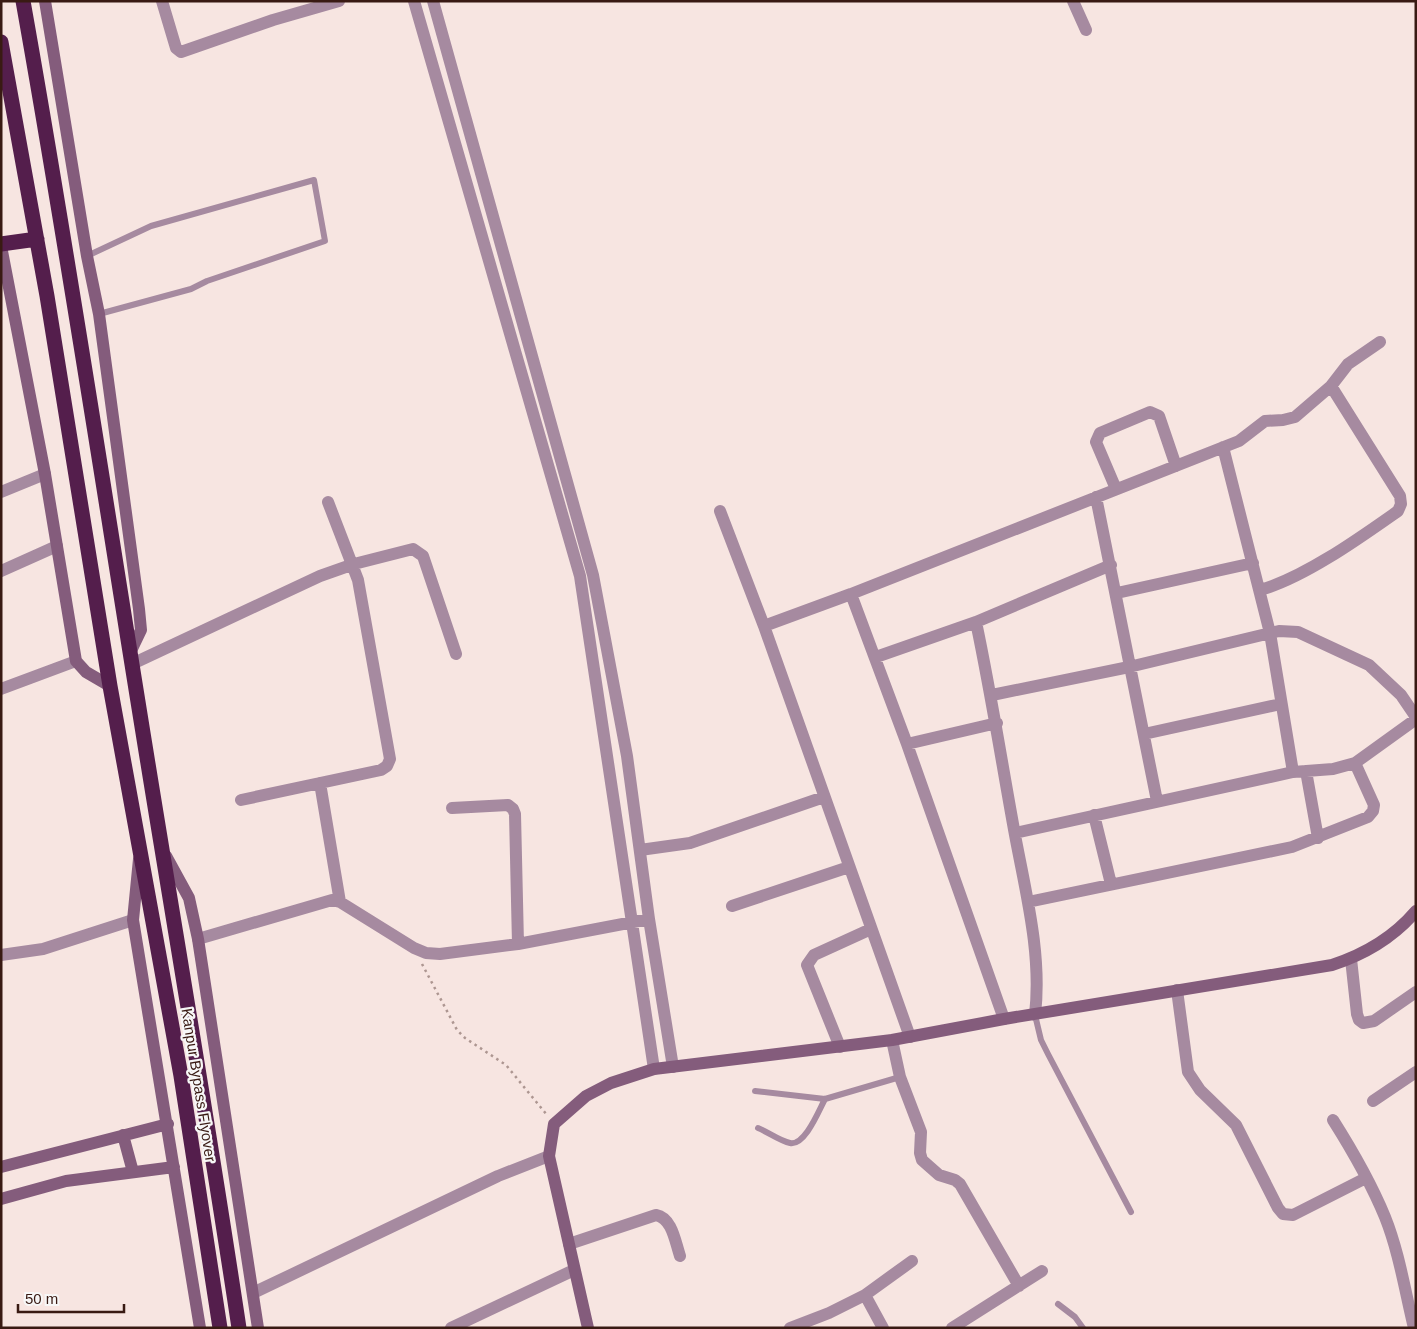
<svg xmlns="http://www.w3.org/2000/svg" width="1417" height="1329" viewBox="0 0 1417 1329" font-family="Helvetica,sans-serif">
  <rect width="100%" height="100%" fill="#f7e5e1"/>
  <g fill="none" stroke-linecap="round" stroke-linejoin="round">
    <path stroke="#ad9691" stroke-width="2.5" stroke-dasharray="2.5 4" stroke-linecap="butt" d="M422 964 457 1030 465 1038 506 1065 547 1115"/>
    <path stroke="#a68aa0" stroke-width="6" d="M87 256 151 226 314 180 325 241 207 281 191 289 99 314
      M1035 1015 1041 1040 1048 1054 1131 1212
      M755 1091 825 1099 900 1077
      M758 1128C768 1132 780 1141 790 1143 805 1146 819 1110 825 1099
      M1058 1304 1075 1317 1083 1328"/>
    <path stroke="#a68aa0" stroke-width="12" d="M162 1 176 48 181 52 273 20 339 1
      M414 1 580 576 654 1069
      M433 1 593 575 627 756 649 919 673 1067
      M1073 1 1086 30
      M1223 447 1270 633 1293 772
      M1116 489 1096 442 1100 433 1150 412 1159 416 1176 466
      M1 492 45 474
      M1096 497 1157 801
      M720 511 764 626 910 1037
      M1 571 57 546
      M1260 590C1304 578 1361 537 1398 511L1401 504 1400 496 1331 386
      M1117 593 1253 563
      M851 594 907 744 1004 1019
      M976 622C991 693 1002 764 1015 835 1026 894 1042 955 1035 1015
      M764 626 851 594 1239 441 1265 421 1283 420 1295 417 1331 386 1348 364 1380 342
      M876 657 976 622 1111 565
      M132 664 320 576 354 564 413 549 423 556 456 654
      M1 689 76 661
      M992 695 1129 667 1279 631 1298 632 1369 665 1401 695 1416 717
      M1144 734 1281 704
      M907 744 997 723
      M1306 771 1318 838
      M320 783 340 902
      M241 800 381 770 387 766 390 759 358 580 328 502
      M452 808 508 805 513 809 515 814 518 944
      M1094 815 1111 884
      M1015 833 1293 772 1333 769 1355 763 1416 719
      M640 850 690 843 824 797
      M1028 902 1292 847 1368 817 1373 811 1374 805 1355 763
      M732 906 849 867
      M198 939 332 900 340 902 414 948 426 953 440 954 518 944 649 919
      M1 955 43 949 133 920
      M1351 959 1357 1014 1359 1020 1363 1023 1374 1021 1416 992
      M1177 990 1188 1072 1200 1090 1236 1125 1278 1208 1283 1214 1293 1215 1366 1178
      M892 1040 900 1077 921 1132 920 1153 922 1160 939 1175 955 1180 960 1184 1019 1286
      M840 1047 807 965 814 955 871 929
      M1373 1101 1416 1072
      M1333 1120C1352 1150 1371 1183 1385 1217 1399 1252 1405 1291 1414 1328
      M569 1244 656 1215C672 1218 675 1241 680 1256
      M253 1293 498 1176 549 1156
      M865 1295 883 1328
      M451 1328 574 1270
      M790 1328 829 1313 865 1295 912 1261
      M952 1328 1042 1271"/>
    <path stroke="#845c7c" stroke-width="12" d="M45 1 87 256 99 314 139 609 141 630 130 653
      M1 246 45 474 76 661 86 672 110 686
      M166 856 189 898 198 939 258 1328
      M139 859 133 920 200 1328
      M123 1135 133 1172
      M1 1167 168 1124
      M1 1199 66 1181 174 1167
      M588 1328 549 1156 554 1124 586 1096 611 1083 654 1069 892 1040 1004 1019 1332 965C1366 954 1393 938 1416 911"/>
    <path stroke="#541e4c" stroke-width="15" d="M23 1C65 236 101 472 139 708 172 914 208 1121 239 1328
      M1 42 47 296 110 686 181 1076 220 1328
      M1 244 37 239"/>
  </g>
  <g text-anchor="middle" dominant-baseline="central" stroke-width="4.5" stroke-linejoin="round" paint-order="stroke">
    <g font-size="15" fill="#391a13" stroke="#f7f7f7">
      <text transform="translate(199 1085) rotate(81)">Kanpur Bypass Flyover</text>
    </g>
  </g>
  <rect width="1417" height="1329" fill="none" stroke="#391a13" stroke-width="5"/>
  <path d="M18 1304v8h106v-8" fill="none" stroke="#391a13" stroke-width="2.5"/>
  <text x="25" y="1304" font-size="15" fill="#391a13" stroke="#f7f7f7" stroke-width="4" paint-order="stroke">50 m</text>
</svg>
